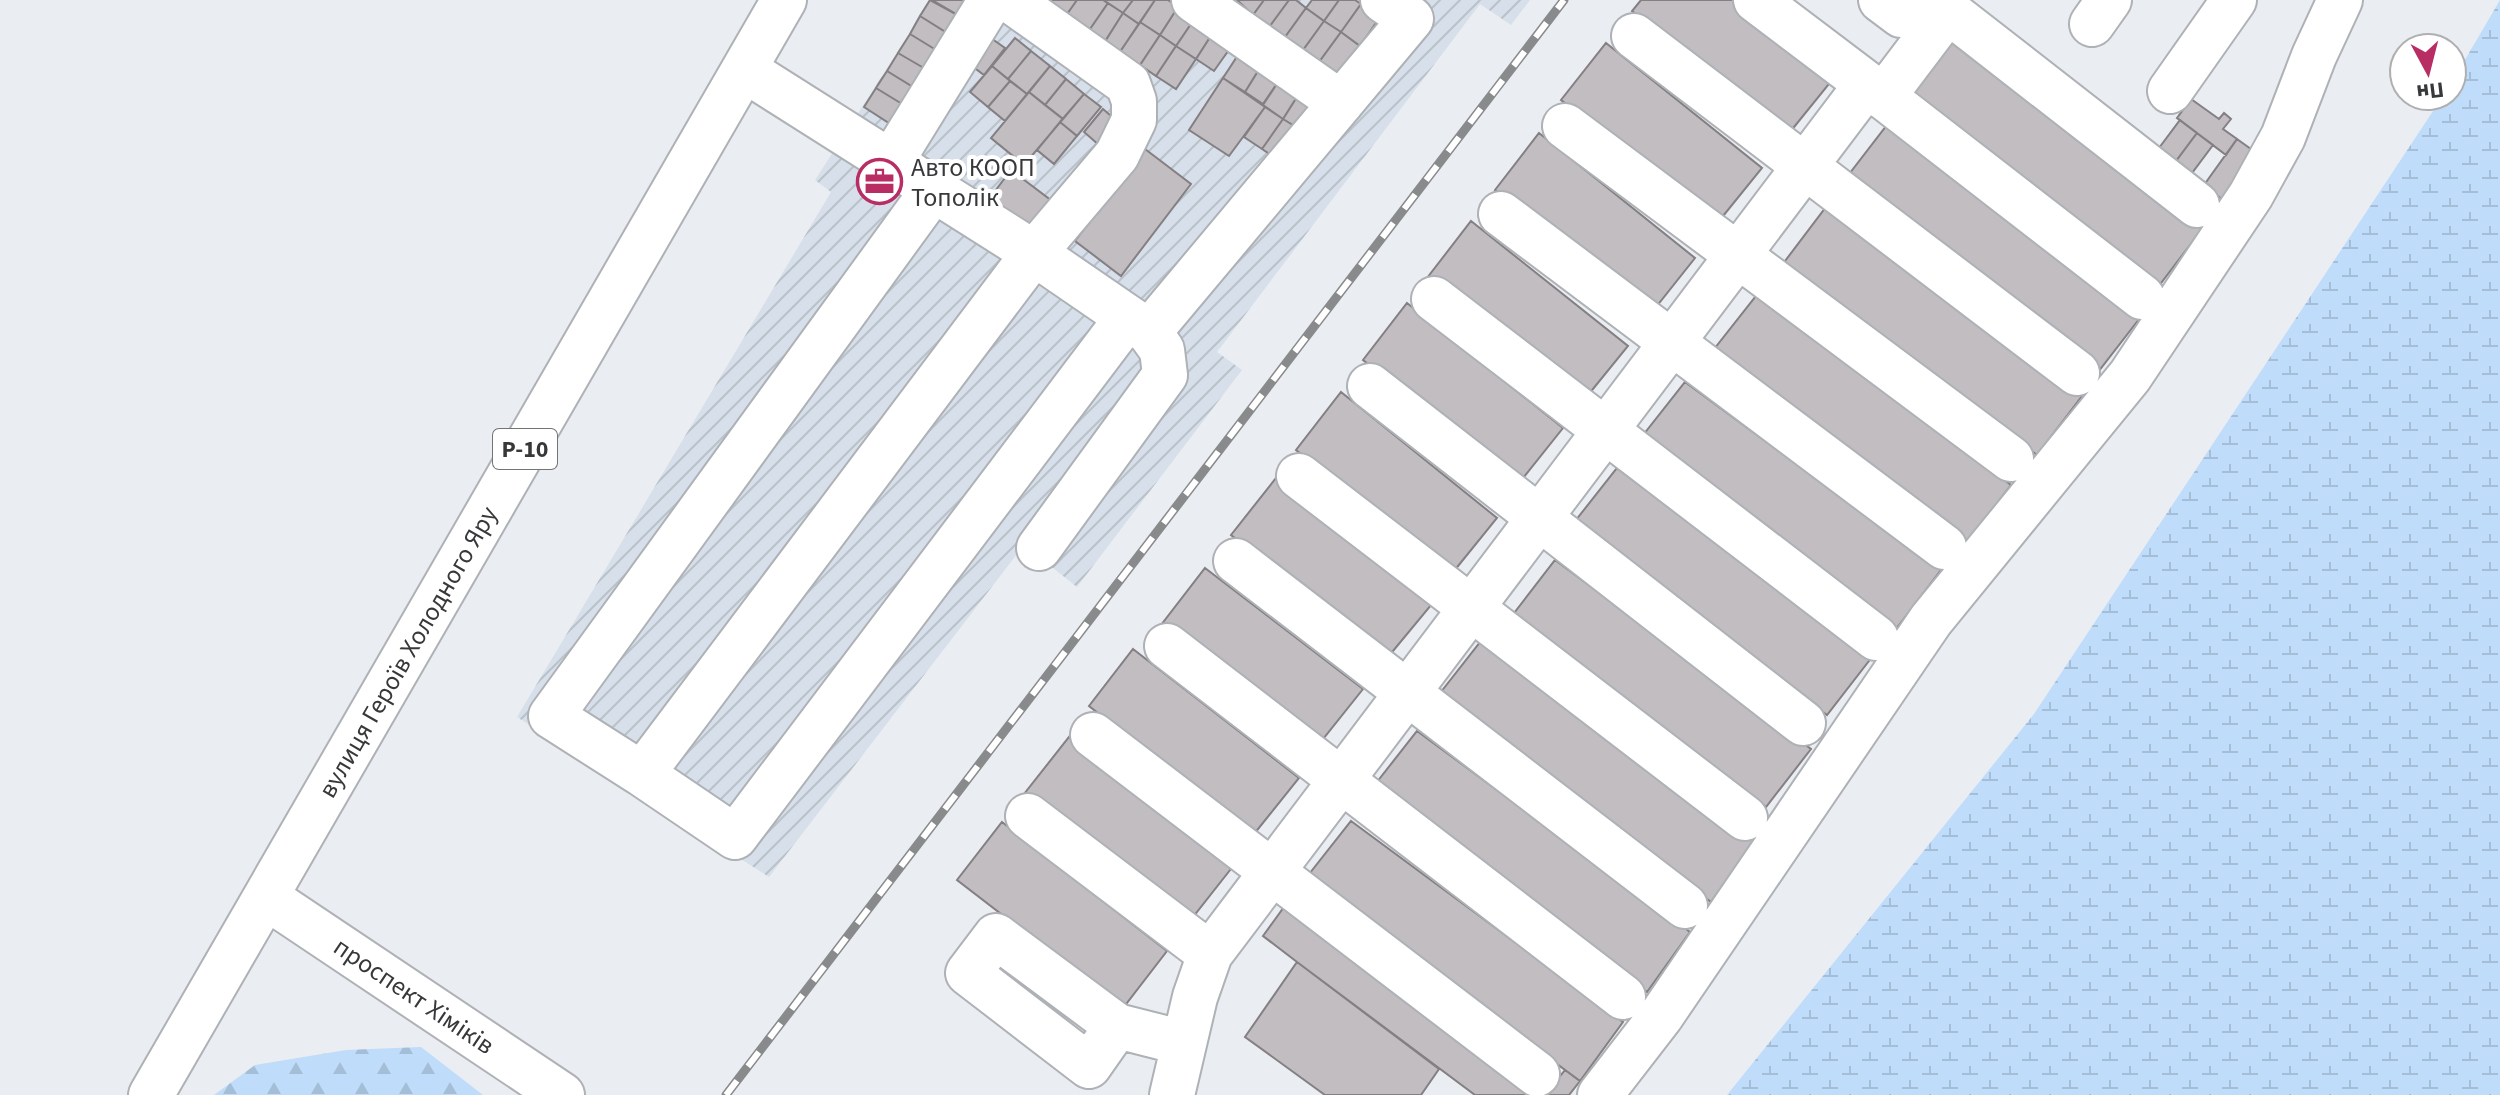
<svg xmlns="http://www.w3.org/2000/svg" width="2500" height="1095" viewBox="0 0 2500 1095" font-family="'Source Sans 3',sans-serif">
  <defs>
    <pattern id="industrial-furrows" width="10" height="10" patternUnits="userSpaceOnUse" patternTransform="scale(2)"><rect width="10" height="10" fill="#d7e0ea"/><path d="M-1 1l2-2M0 10L10 0M9 11l2-2" fill="none" stroke="#b9c1c9"/></pattern>
    <pattern id="forest-firs" width="22" height="20" patternUnits="userSpaceOnUse" patternTransform="scale(2)"><rect width="22" height="20" fill="#bfdcfb"/><path d="M5 1l3.5 6h-7zM16 11l3.5 6h-7z" fill="#a5bed8"/></pattern>
    <pattern id="wetland-marsh" width="20" height="14" patternUnits="userSpaceOnUse" patternTransform="scale(2)"><rect width="20" height="14" fill="#bfdcfb"/><path d="M1 5h8M5 5V1M11 12h8M15 12V8" fill="none" stroke="#a5bed8"/></pattern>
  </defs>
  <rect width="100%" height="100%" fill="#eaedf1"/>
  <path fill="url(#industrial-furrows)" d="M931 0H1530L1511 25 1480 4 1217 352 1242 370 1077 587 1024 545 769 877 517 717 831 192 815 180Z"/>
  <path fill="url(#forest-firs)" d="M421 1047 483 1095H214L255 1065 346 1050Z"/>
  <path fill="url(#wetland-marsh)" d="M2500 0V1095H1727L2034 714 2443 96H2452V82Z"/>
  <path fill="#c1bdc1" stroke="#837f82" stroke-width="2" d="M930 0 963 18 952 36 920 16Z
    M932 0H973L963 18Z
    M1050 0H1077L1065 17 1047 5Z
    M1077 0H1103L1108 3 1088 32 1065 17Z
    M1103 0H1133L1123 13Z
    M1133 0H1155L1139 24 1123 13Z
    M1155 0H1168L1178 7 1160 35 1140 22Z
    M1237 0H1264L1253 15Z
    M1264 0H1289L1270 26 1253 15Z
    M1289 0H1296L1306 8 1285 37 1270 26Z
    M1312 0H1339L1324 21 1306 8Z
    M1339 0H1355L1361 4 1341 32 1324 21Z
    M1641 0H1734L1833 79 1790 132 1632 11Z
    M1108 3 1123 13 1104 43 1088 32Z
    M1361 4 1380 17 1360 46 1341 32Z
    M1178 7 1195 18 1176 46 1160 35Z
    M1306 8 1324 21 1303 50 1285 37Z
    M1123 13 1139 24 1119 53 1104 43Z
    M920 16 952 36 941 53 910 34Z
    M1195 18 1214 31 1196 59 1176 46Z
    M1324 21 1341 32 1319 62 1303 50Z
    M1140 22 1160 35 1140 65 1120 52Z
    M1214 31 1233 44 1214 71 1196 59Z
    M1341 32 1360 46 1338 75 1319 62Z
    M910 34 941 53 929 71 898 53Z
    M1160 35 1176 46 1156 76 1140 65Z
    M988 36 1005 48 984 75 968 63Z
    M1015 38 1031 51 1008 79 992 66Z
    M1947 39 2203 228 2158 287 1903 97Z
    M1606 43 1762 168 1719 221 1561 100Z
    M1176 46 1196 59 1176 89 1156 76Z
    M1242 49 1263 63 1245 92 1223 78Z
    M1031 51 1050 66 1027 94 1008 79Z
    M898 53 929 71 918 90 887 71Z
    M1263 63 1282 76 1263 104 1245 92Z
    M992 66 1010 81 988 107 970 92Z
    M1050 66 1066 79 1045 105 1029 92Z
    M887 71 918 90 907 107 876 88Z
    M1282 76 1302 89 1283 119 1263 105Z
    M1223 78 1265 107 1229 156 1189 130Z
    M1066 79 1084 94 1063 119 1045 105Z
    M1010 81 1027 94 1005 121 988 107Z
    M876 88 907 107 895 127 864 107Z
    M1302 89 1320 101 1301 130 1283 119Z
    M1029 92 1063 119 1024 165 991 138Z
    M1084 94 1101 107 1077 136 1060 122Z
    M2191 99 2219 119 2224 113 2231 119 2223 129 2237 139 2226 155 2177 118Z
    M1265 107 1283 119 1262 149 1244 137Z
    M1103 109 1118 122 1099 145 1084 132Z
    M1283 119 1301 130 1280 161 1262 149Z
    M2180 120 2197 133 2176 161 2159 148Z
    M1060 122 1077 136 1054 164 1037 150Z
    M1887 125 2143 314 2098 372 1843 182Z
    M1539 133 1695 258 1652 312 1495 190Z
    M2197 133 2213 145 2192 173 2176 161Z
    M2237 139 2255 152 2223 200 2204 185Z
    M1145 149 1191 184 1121 276 1075 241Z
    M1011 170 1052 201 1026 234 986 203Z
    M1826 207 2082 396 2037 455 1782 265Z
    M1471 221 1628 346 1584 400 1427 278Z
    M1756 296 2011 485 1967 543 1711 353Z
    M1407 303 1563 428 1520 482 1363 360Z
    M1685 382 1941 570 1896 629 1640 439Z
    M1341 392 1497 518 1454 571 1296 450Z
    M1617 468 1872 657 1827 715 1572 525Z
    M1276 478 1432 604 1388 657 1231 535Z
    M1555 560 1811 749 1766 807 1511 617Z
    M1205 568 1363 689 1319 744 1161 625Z
    M1481 641 1754 842 1711 902 1437 697Z
    M1133 649 1299 778 1254 834 1089 706Z
    M1417 731 1690 932 1647 992 1373 787Z
    M1069 737 1234 865 1189 922 1024 794Z
    M1351 821 1623 1022 1580 1081 1306 878Z
    M1002 822 1167 951 1123 1008 957 880Z
    M1284 907 1531 1095H1475L1297 962 1263 936Z
    M1297 962 1439 1069 1421 1095H1325L1245 1037Z
    M1565 1070 1580 1081 1569 1095H1544Z"/>
  <g fill="none" stroke-linecap="round" stroke-linejoin="round">
    <defs>
      <path id="minor" d="M1194 0 1341 103
        M1756 0 1867 84
        M1881 0 1901 15 1914 0
        M2092 24 2109 0
        M1634 36 2077 373
        M745 70 1034 253 1149 332 1411 19 1383 0
        M2170 91 2234 0
        M1883 97 1948 11 2197 205
        M1565 126 2011 459
        M891 162 991 0
        M934 189 551 716 642 774 1034 253 1117 155 1134 120V101L1128 84 1010 0
        M1501 214 1944 547
        M1434 299 1876 638
        M1370 386 1803 723
        M1299 476 1745 818
        M1039 548 1165 375 1162 350 1149 332
        M1236 561 1685 906
        M1167 646 1623 997
        M1093 735 1537 1074
        M642 774 735 837 1127 318
        M1028 816 1210 954
        M1117 1026 1089 1066 968 973 996 936 1117 1026 1184 1043
        M1172 1095 1195 997 1210 954 1867 84 2142 297
        M1600 1095 1661 1016 1931 620 2130 376 2251 195 2283 137 2314 56 2340 0"/>
      <path id="major" d="M266 897 562 1095
        M151 1095 784 0"/>
    </defs>
    <use href="#minor" stroke="#aeb1b5" stroke-width="48"/>
    <use href="#major" stroke="#aeb1b5" stroke-width="48"/>
    <use href="#minor" stroke="#fff" stroke-width="44"/>
    <use href="#major" stroke="#fff" stroke-width="44"/>
    <defs>
      <path id="rail" d="M726 1095 1564 0"/>
    </defs>
    <use href="#rail" stroke="#888a8c" stroke-width="9"/>
    <use href="#rail" stroke="#fff" stroke-width="6" stroke-dasharray="18" stroke-linecap="butt"/>
  </g>
  <defs>
    <symbol id="office-ring" viewBox="-11 -11 22 22"><circle r="9.5" fill="#fff" stroke="#b92d65" stroke-width="1.5"/><path d="M-6-3h4V-5.5h4V-3h4V5H-6ZM-1-4.5V-3h2v-1.5ZM-6 0V1H6V0Z" fill="#b92d65"/></symbol>
  </defs>
  <g fill-rule="evenodd">
    <use href="#office-ring" x="854" y="156" width="51" height="51"/>
  </g>
  <g text-anchor="middle" dominant-baseline="central" stroke-width="8" stroke-linejoin="round" paint-order="stroke">
    <rect fill="#fff" stroke="#737474" stroke-width="2" x="493" y="429" width="64" height="40" rx="6"/>
    <g font-size="24" font-weight="bold" fill="#373839">
      <text x="525" y="449">Р-10</text>
    </g>
    <g font-size="26" fill="#373839" stroke="#fff" text-anchor="start">
      <text x="911" y="167">Авто КООП<tspan x="911" dy="30">Тополік</tspan></text>
    </g>
    <g font-size="26" fill="#373839" stroke="#fff">
      <text transform="translate(408 652) rotate(-60)">вулиця Героїв Холодного Яру</text>
      <text transform="translate(414 996) rotate(34)">проспект Хіміків</text>
    </g>
  </g>
  <g transform="translate(2428 72) rotate(173)"><circle r="38" fill="#ffffff" stroke="#afafb0" stroke-width="2"/>
  <path d="M0-6L14 30L0 20L-14 30Z" fill="#b92d65"/>
  <text y="-12" font-size="22" font-weight="bold" text-anchor="middle" fill="#373839">Пн</text>
  </g>
</svg>
